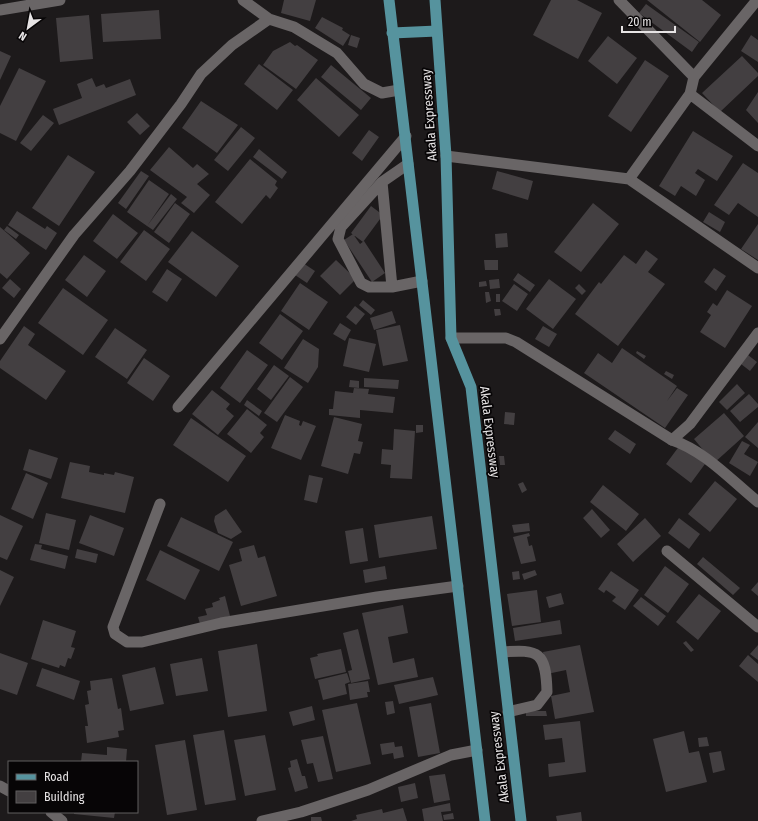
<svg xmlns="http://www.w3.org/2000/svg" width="758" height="821" viewBox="0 0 758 821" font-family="'Fira Sans Condensed',sans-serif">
  <rect width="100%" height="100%" fill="#1d1a1b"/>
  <path fill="#433f41" d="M284 0H316L310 21 281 13Z
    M551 0H577L602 13 578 59 533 35Z
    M647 0H702L721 15 700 42Z
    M646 4 699 42 692 52 639 13Z
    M159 10 161 39 103 42 101 14Z
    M89 15 93 59 60 62 56 18Z
    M322 17 343 28 342 30 350 35 343 46 315 28Z
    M351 35 360 38 357 48 348 45Z
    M751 35 758 40V62L741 51Z
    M608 36 637 58 617 84 588 61Z
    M290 42 295 46 297 45 318 60 296 89 263 65 273 51Z
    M0 51 11 56 0 80Z
    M742 56 758 73V76L720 112 702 93Z
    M645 60 669 76 631 132 608 116Z
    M259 64 293 90 277 110 244 84Z
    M331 65 371 98 361 110 321 77Z
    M19 68 46 81 16 141 0 133V106Z
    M92 78 96 87 104 84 106 88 130 79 136 95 59 125 53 109 82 98 77 84Z
    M316 78 359 115 339 137 297 100Z
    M758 92V123L746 110Z
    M201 101 238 125 217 153 182 128Z
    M137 113 150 126 140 135 127 122Z
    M43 115 54 123 31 151 20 143Z
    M241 127 255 138 228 171 214 160Z
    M369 130 379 137 362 161 352 153Z
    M693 131 733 156 717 181 698 169 695 173 705 180 696 196 681 186 675 196 659 186Z
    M169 147 193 168 197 164 209 174 197 184 210 195 194 213 181 203 187 197 150 170Z
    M259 149 287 172 282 179 253 157Z
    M68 155 95 172 59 226 32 208Z
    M250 159 277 181 275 185 278 188 270 199 266 195 242 224 215 202Z
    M743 163 758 173V217L738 203 729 215 714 205Z
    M141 171 149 176 126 209 118 203Z
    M497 171 533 181 528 200 492 189Z
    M149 180 169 194 147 226 127 212Z
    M171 194 177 199 153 230 147 226Z
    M175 203 190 214 169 243 154 232Z
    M593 203 619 224 581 272 554 252Z
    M371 206 383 215 363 242 351 233Z
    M17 211 45 229 47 226 57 233 46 250 8 225Z
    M709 212 725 222 720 232 703 222Z
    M113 214 138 233 117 259 93 241Z
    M758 224V260L741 249Z
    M7 226 19 235 16 239 4 230Z
    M0 227 30 253 7 279 0 273Z
    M144 230 170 249 146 281 120 262Z
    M192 231 239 266 216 297 168 262Z
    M507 233 508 247 496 248 495 234Z
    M353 234 360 244 364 241 385 273 372 282 344 240Z
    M646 250 658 259 648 272 665 284 618 346 575 314 599 282 601 284 624 255 636 264Z
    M84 255 106 271 87 297 65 280Z
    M336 260 356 279 340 295 320 276Z
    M484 260H498V270H485Z
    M303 263 315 271 307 283 295 275Z
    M714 268 726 276 716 291 704 282Z
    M167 269 182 279 167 302 152 292Z
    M518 273 535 285 530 292 513 280Z
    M10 279 21 289 14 298 2 288Z
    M499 279 500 288 490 289 489 280Z
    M549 279 576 299 553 329 526 309Z
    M486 281 487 286 479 287V282Z
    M300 283 328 302 309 330 281 311Z
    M514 284 528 294 517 311 502 301Z
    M579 284 586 291 582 295 575 288Z
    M63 288 108 320 83 355 38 323Z
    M727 290 752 306 725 348 700 332 711 315 707 312 713 303 717 306Z
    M485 292H489L491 301 486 303Z
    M496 294H500V302H496Z
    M363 300 375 310 371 315 359 305Z
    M355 306 365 314 356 325 346 317Z
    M494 309H500L501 315 495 316Z
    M392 311 396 323 374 330 370 318Z
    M280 314 303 331 282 360 259 343Z
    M340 323 351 330 345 341 333 334Z
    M400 325 408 361 383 366 376 330Z
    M24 326 35 334 28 345 66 371 46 400 0 368V361Z
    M543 326 557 334 549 347 535 339Z
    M115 328 147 350 127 379 95 357Z
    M349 338 376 344 369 372 343 366Z
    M303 339 319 349 318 367 308 383 284 368Z
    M622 348 677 386 667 401 677 388 688 395 665 428 584 373 598 353 612 363Z
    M247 350 268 365 240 403 220 388Z
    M637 351 646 356 644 359 636 353Z
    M748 355 757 362 750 371 741 364Z
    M144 358 170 376 153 401 127 383Z
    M274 365 289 376 271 400 257 389Z
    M666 371 674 375 672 379 664 374Z
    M290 377 303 387 277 422 264 413Z
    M364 378 399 380 398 389 364 387Z
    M350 380 359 381V388L349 387Z
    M737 384 745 393 727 410 719 402Z
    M354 388 369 389 368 394 395 397 393 413 360 410V418L329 415V409H333L335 391 353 393Z
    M212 390 230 404 226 409 234 416 218 435 192 414Z
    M749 394 758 404V407L740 422 730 411Z
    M247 400 262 411 259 416 244 405Z
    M247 409 267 425 260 433 264 437 251 453 227 434Z
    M505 412 515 413 514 425 504 424Z
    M724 413 744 436 714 463 694 439Z
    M285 415 300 421 299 425 301 426 303 421 316 426 301 460 271 448Z
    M334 417 362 424 358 441 363 442 360 454 354 453 348 474 321 466Z
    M191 418 246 456 228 482 173 445Z
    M758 422V448L745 437Z
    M416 425H423V432L416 433Z
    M394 429 415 431 412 479 390 478 391 465 381 464 382 449 393 450Z
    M615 430 636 444 630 454 608 439Z
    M742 441 750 445 744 454 758 462 750 476 729 463Z
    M680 445 705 464 691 483 666 464Z
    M29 449 58 458 51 479 23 470Z
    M499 456H504L505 465H500Z
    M70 462 90 466 89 472 104 475V473L114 475 115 472 134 477 125 513 61 498Z
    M26 473 48 483 33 519 11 509Z
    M309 475 323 478 317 503 304 500Z
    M715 481 737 499 710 532 688 514Z
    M523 482 527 490 522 493 518 484Z
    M603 485 639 514 626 531 590 502Z
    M226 509 242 532 231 539 218 533 214 521 215 516Z
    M592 509 610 530 601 538 583 518Z
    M46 513 76 520 69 550 39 543Z
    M0 515 23 526 7 560 0 557Z
    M90 515 124 528 114 556 79 543Z
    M432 516 437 549 379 558 374 525Z
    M181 517 233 542 219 571 167 546Z
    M645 518 661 536 633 562 617 544Z
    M679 518 700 534 689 549 668 533Z
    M529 523 530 531 514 533 512 525Z
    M363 528 368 561 350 564 345 531Z
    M529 533 530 536 527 537 529 546 532 545 536 561 521 564 513 537Z
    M35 544 42 545 41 549 68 556 65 569 30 560Z
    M254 545 258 558 265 556 277 596 241 606 229 565 242 561 239 549Z
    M77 549 98 554 96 563 75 558Z
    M160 550 200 570 185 600 146 580Z
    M703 557 740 588 733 595 697 564Z
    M385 566 387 579 365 583 363 570Z
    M665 566 689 584 668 613 644 595Z
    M0 570 14 577 0 606Z
    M535 570 537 575 524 580 522 574Z
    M519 571 520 579 513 580 512 572Z
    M611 571 639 590 625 610 612 601 616 597 606 590 604 593 598 589Z
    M758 582V596L751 590Z
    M537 590 541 622 512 626 507 594Z
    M561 593 564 604 549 608 546 597Z
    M699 594 721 611 698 640 676 622Z
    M225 596 230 616 200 624 198 617 207 615 205 609 213 607 212 603 220 600 219 598Z
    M641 597 666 616 658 626 633 606Z
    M403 605 408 633 388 637 393 663 414 658 418 677 378 685 362 613Z
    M43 620 76 631 71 647 75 648 71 659 68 658 65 667 60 665 59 668 31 659Z
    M560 620 562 634 515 641 513 628Z
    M358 629 370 679 351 683 348 671 352 670 343 633Z
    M686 641 694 650 691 652 683 643Z
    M257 644 267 711 228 717 218 651Z
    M580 645 594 712 555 719 551 696 570 692 566 670 547 674 543 652Z
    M758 645V660L750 654Z
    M341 649 346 672 315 679 310 658 318 656 317 654Z
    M0 653 28 663 17 695 0 689Z
    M748 655 758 664V682L739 666Z
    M202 658 208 691 176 696 170 664Z
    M155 667 164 704 130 711 122 675Z
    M42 668 80 681 74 700 36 686Z
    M347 673 350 682 345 684 347 694 323 700 318 680Z
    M433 677 438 695 399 704 394 685Z
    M112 678 118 709 121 708 124 730 118 731 119 737 87 743 85 726H88L85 705 89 704 87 691 91 690 90 681Z
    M368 681 370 692H367L368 697 350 700 348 684Z
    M393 701 395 713 387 715 385 702Z
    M357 703 371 764 336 772 322 710Z
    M431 703 440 753 418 757 409 707Z
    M312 706 315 720 293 726 289 712Z
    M526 711H546L547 716H526Z
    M580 721 586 772 549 777 548 764 565 762 562 738 545 740 543 725Z
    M224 730 236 800 205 805 193 735Z
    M684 731 689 753 699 751 707 782 666 792 653 739Z
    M265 735 276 790 245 796 234 740Z
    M323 736 333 779 318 782 313 763 307 764 301 740Z
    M707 737 709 746 699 747 698 738Z
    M185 740 197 810 167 815 155 745Z
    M394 742 395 747 402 746 404 757 394 759 393 753 382 755 380 744Z
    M107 747 127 749 126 762H81L82 753 107 755Z
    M721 751 725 770 713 773 709 753Z
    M297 759 302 776H305L308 788 295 792 288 768 291 767 290 761Z
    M445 774 450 800 434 803 429 776Z
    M415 783 418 798 401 802 398 787Z
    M450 803 451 811 441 812 443 821H424L422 809Z
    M403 808 407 821H351L357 819 356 815 382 809 383 813Z
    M74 812H115L114 818 74 814Z
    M581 812 582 821H557L556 816Z
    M453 813 454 819 444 820 443 815Z
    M311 817H321L322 821H311Z"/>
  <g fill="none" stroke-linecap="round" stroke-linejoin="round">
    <path stroke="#696566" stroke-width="11" d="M408 164 382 182 392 287 422 281
      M382 182 341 227 338 239 361 283 369 287H392
      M451 338H506L516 342 672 440
      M502 652C539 649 546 652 547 692L537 705 508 712"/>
    <path stroke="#696566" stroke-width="11" d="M243 0 269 19 294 27 337 53 364 84 382 93 399 90
      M619 0 694 77
      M757 0 694 77 690 94 629 179 758 268
      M0 10 60 0
      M690 94 758 146
      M446 156 629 179
      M758 333 690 424 672 440C705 451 732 481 758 502
      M0 339 74 235 130 171 181 104 201 74 232 45 269 19
      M178 407 406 136
      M160 504 113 627 115 634 127 642H142L221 623 377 597 458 586
      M667 551 758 627
      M0 786 9 791
      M51 812 62 821
      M262 821 301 812 368 790 451 755 477 750"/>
    <path stroke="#56939e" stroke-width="11" d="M389 0 485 821
      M435 0 446 156 451 338 471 387 521 821
      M392 33 437 31"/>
  </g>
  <g text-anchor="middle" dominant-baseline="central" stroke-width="3.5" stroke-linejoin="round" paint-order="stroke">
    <g font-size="13" fill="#e7e4e5" stroke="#070506">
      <text transform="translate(429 115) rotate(-94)">Akala Expressway</text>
      <text transform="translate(490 432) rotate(83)">Akala Expressway</text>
      <text transform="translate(499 757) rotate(-97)">Akala Expressway</text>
    </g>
  </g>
  <rect x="8" y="761" width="130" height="52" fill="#070506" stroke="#615e5f"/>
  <rect x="16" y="774" width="20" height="6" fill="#56939e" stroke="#615e5f"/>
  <text x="44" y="781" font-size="12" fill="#e7e4e5">Road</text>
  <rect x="16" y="791" width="20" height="12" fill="#433f41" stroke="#615e5f"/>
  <text x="44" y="801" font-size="12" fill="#e7e4e5">Building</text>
  <g transform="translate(28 28) rotate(212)" stroke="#070506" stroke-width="3" paint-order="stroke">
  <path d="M0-3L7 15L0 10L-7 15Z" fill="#e7e4e5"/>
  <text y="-6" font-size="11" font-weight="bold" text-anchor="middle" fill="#e7e4e5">N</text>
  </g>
  <path d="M622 26v6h53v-6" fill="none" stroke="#e7e4e5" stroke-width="2"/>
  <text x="628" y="26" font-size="12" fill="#e7e4e5" stroke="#070506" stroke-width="3" paint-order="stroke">20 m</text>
</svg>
